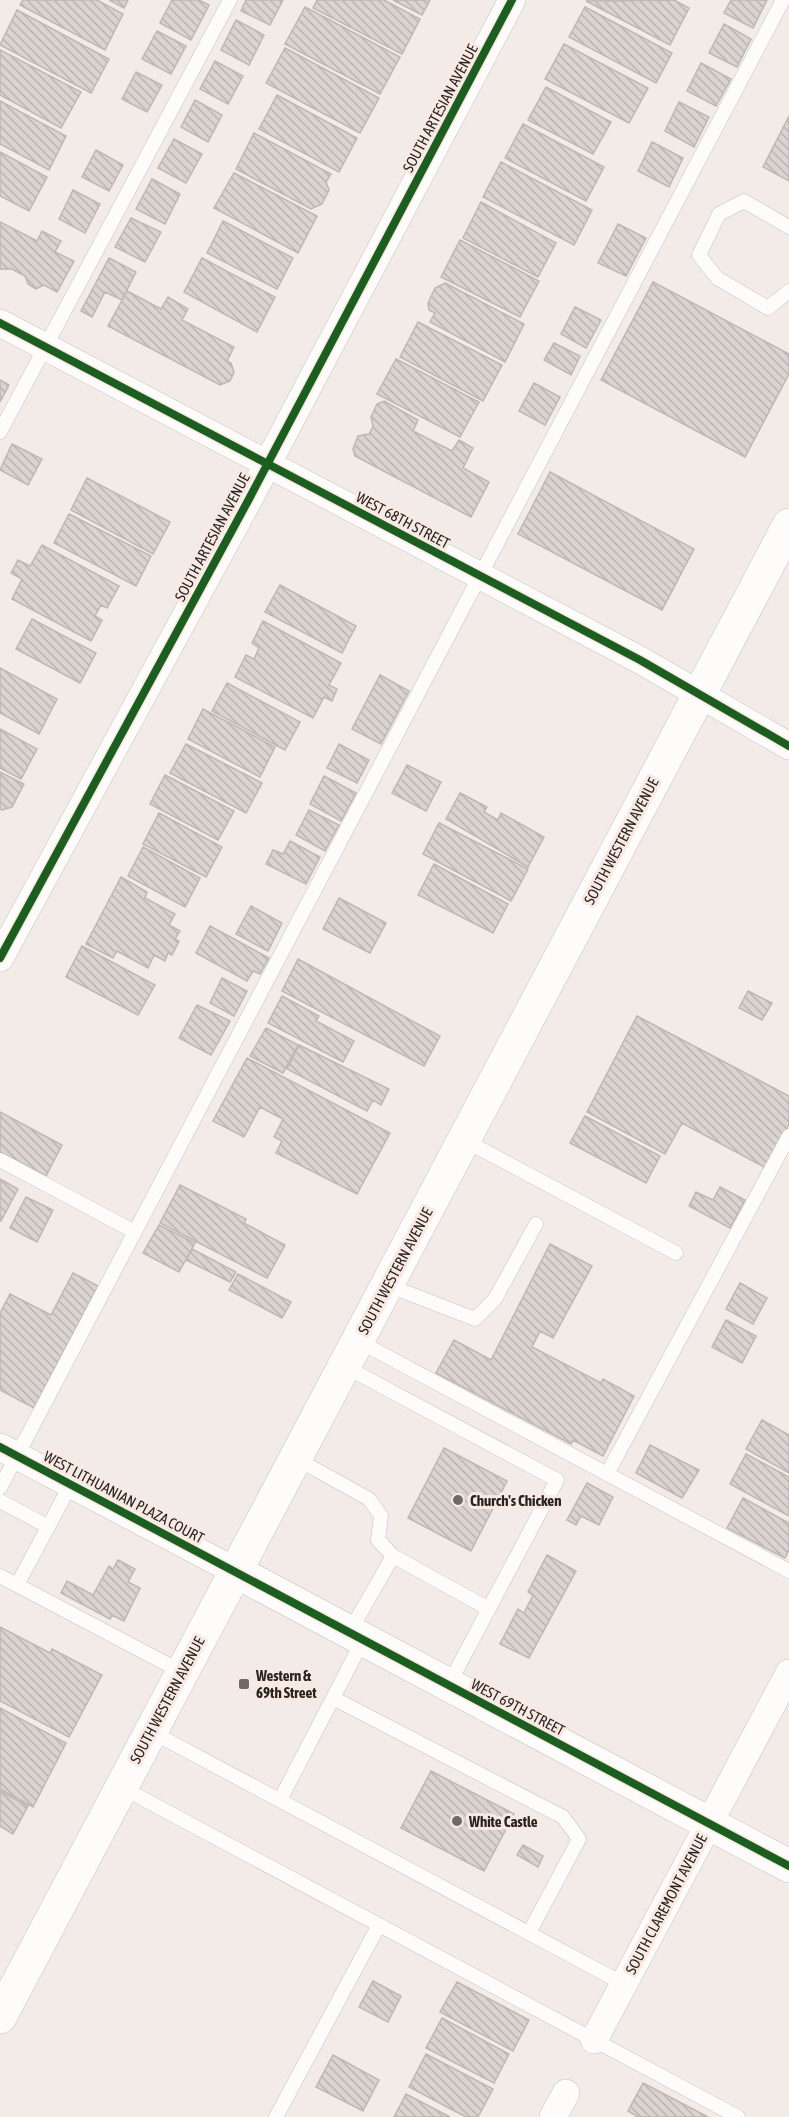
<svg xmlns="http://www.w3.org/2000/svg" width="789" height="2117" viewBox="0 0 789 2117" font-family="'Asap Condensed',sans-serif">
  <defs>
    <pattern id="building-back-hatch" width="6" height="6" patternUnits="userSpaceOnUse" patternTransform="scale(1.5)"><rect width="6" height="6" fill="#dad3d0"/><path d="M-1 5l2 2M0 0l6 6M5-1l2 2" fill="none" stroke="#bbb5b2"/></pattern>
  </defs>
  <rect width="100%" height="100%" fill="#f3ebe7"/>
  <path fill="url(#building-back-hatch)" stroke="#beb7b4" stroke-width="1.5" d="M23 0H97L123 14 105 50 20 5Z
    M109 0H128L124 8Z
    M172 0H199L209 5 191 40 160 23Z
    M246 0H283L270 25 241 11Z
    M317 0H384L420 19 402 54 313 8Z
    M393 0H430L422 15Z
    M674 0 689 8 670 45 586 1Z
    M731 0H767L753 28 724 13Z
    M305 7 400 57 380 94 285 44Z
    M585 7 672 53 656 83 569 37Z
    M17 10 109 59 91 93 0 45Z
    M236 20 264 35 249 65 221 50Z
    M724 24 751 39 737 67 709 53Z
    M157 31 186 46 171 74 142 59Z
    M564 44 648 88 629 123 545 79Z
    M285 48 379 98 360 133 266 83Z
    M0 50 81 92 61 128 0 95Z
    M215 61 243 76 228 104 200 89Z
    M701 63 731 79 716 106 687 91Z
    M136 72 162 85 147 112 122 99Z
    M546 87 611 122 593 154 528 120Z
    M277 95 357 138 339 172 259 129Z
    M195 100 222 115 208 142 181 127Z
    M0 101 66 136 49 170 0 144Z
    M679 102 709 117 694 147 665 131Z
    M789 116V181L763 167Z
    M523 124 604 167 586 201 505 158Z
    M254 133 331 174 326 182 329 190 322 204 311 209 236 169Z
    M174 139 202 154 186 183 158 168Z
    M652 142 683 158 669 187 638 171Z
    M96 150 123 165 109 191 82 177Z
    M0 152 47 177 29 211 0 196Z
    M501 162 592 210 574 245 483 197Z
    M234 173 317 216 298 253 214 208Z
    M152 179 180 194 165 224 136 209Z
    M73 190 100 204 85 233 59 219Z
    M481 202 556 243 538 277 463 238Z
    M131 218 161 232 145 262 115 247Z
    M223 221 293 258 277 289 207 253Z
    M0 222 37 241 42 231 61 241 55 252 74 261 57 292 44 285 36 289 28 284 25 276 12 269H0Z
    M618 224 646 238 626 276 598 263Z
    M460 240 539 281 520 317 441 277Z
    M109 258 136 272 122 300 105 292 92 317 81 311Z
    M202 258 275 297 257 332 184 292Z
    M653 282 789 354V374L745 457 601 380Z
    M445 283 524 324 505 362 430 322 435 313 429 310 428 303 435 288Z
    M127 291 161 309 168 297 188 309 182 320 234 347 227 361 231 363 234 372 230 381 220 385 108 326Z
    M575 307 601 320 586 348 561 334Z
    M418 322 502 365 483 401 400 357Z
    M554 343 580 356 571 375 544 360Z
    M396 359 479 402 460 437 377 394Z
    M0 380 9 385 0 402Z
    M534 383 560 397 545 425 519 411Z
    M384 401 418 420 413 431 452 451 459 440 473 448 463 468 489 482 471 517 355 456 353 449 358 436 369 434 373 426 371 417 377 404Z
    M12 444 42 459 28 485 0 470Z
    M550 472 694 549 662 610 518 534Z
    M87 478 170 522 153 554 71 510Z
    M69 514 151 556 136 586 54 543Z
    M42 545 119 586 107 608 101 605 95 616 102 620 91 641 12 599 22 579 11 573 18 560 30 566Z
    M280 585 356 626 342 653 265 612Z
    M32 619 96 653 80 683 16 649Z
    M263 621 341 663 329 685 337 689 332 701 324 697 313 718 235 677 246 655 254 659 259 648 252 643Z
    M0 668 57 699 39 734 0 713Z
    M380 675 409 691 381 744 352 729Z
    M227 683 300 722 285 750 212 711Z
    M203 709 275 747 260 777 188 739Z
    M0 729 37 749 21 779 0 768Z
    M186 744 262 783 246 813 170 773Z
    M339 744 369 760 357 783 327 768Z
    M407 765 441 782 426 811 392 793Z
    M0 772 24 784 12 807 2 810 0 809Z
    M165 775 234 811 218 840 150 804Z
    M324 776 356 793 341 821 310 804Z
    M460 793 487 807 484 812 498 820 501 813 544 837 528 867 446 819Z
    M309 810 339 825 325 851 296 835Z
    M159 813 222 847 206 877 143 844Z
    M439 823 528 869 511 901 423 854Z
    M290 841 320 857 306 884 266 864 273 850 283 854Z
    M143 847 200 878 185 907 128 876Z
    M434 864 508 904 493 933 418 895Z
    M121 877 147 892 145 898 175 914 169 925 180 931 175 939 179 941 172 955 168 953 165 961 154 955 148 968 117 951 113 958 86 944Z
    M339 898 386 923 370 953 323 929Z
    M251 906 282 923 268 951 236 934Z
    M210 926 269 958 260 974 253 971 247 981 196 953Z
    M82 946 155 985 138 1015 66 977Z
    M298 959 440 1036 424 1066 282 991Z
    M222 978 247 991 234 1016 210 1003Z
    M748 991 772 1003 762 1020 739 1008Z
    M282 996 319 1016 316 1021 354 1041 343 1062 268 1023Z
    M197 1005 230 1021 211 1055 179 1038Z
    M637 1016 789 1096V1124L766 1168 682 1123 665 1154 587 1112Z
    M266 1028 298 1045 283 1073 250 1056Z
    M299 1045 389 1089 381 1105 373 1100 367 1111 287 1069Z
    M247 1058 390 1133 357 1194 276 1153 282 1141 274 1137 283 1119 260 1107 244 1137 213 1121Z
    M0 1112 62 1145 46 1176 0 1152Z
    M585 1116 660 1156 646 1183 570 1143Z
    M0 1179 18 1189 1 1221H0Z
    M180 1185 246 1219 244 1223 285 1245 267 1278 160 1223Z
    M720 1187 745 1200 730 1228 689 1206 696 1192 713 1200Z
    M26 1197 53 1210 37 1242 10 1228Z
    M159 1225 195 1243 179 1272 143 1253Z
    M550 1244 592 1266 553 1338 540 1331 532 1347 601 1383 603 1379 634 1396 603 1456 573 1440 571 1444 436 1373 454 1340 491 1360Z
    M192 1249 236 1272 230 1282 186 1260Z
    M73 1273 98 1286 34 1408 0 1390V1313L10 1294 51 1315Z
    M238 1274 291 1302 282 1318 229 1290Z
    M740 1283 767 1298 753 1324 726 1309Z
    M726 1320 756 1336 742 1363 712 1347Z
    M762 1420 789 1435V1473L746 1449Z
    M650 1445 699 1470 682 1498 636 1473Z
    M444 1448 507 1481 471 1551 408 1518Z
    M746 1454 789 1477V1516L730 1484Z
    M587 1483 613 1497 599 1525 581 1516 576 1525 567 1520Z
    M743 1498 789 1523V1550L785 1558 727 1528Z
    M547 1555 576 1571 529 1658 500 1644 518 1609 524 1613 533 1595 528 1592Z
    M118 1560 135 1569 128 1582 140 1588 124 1621 112 1615 110 1619 61 1593 67 1581 93 1595 109 1566 113 1569Z
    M0 1627 50 1653 52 1649 102 1675 69 1737 0 1701Z
    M0 1708 66 1743 33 1807 0 1789Z
    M431 1771 514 1814 484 1871 401 1828Z
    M0 1791 28 1806 13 1834 0 1826Z
    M523 1845 543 1856 538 1867 517 1855Z
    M373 1981 401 1996 388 2022 359 2007Z
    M457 1982 529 2020 513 2051 440 2012Z
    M442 2018 509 2054 494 2083 426 2048Z
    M426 2054 493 2089 478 2117H466L409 2087Z
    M333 2055 379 2080 363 2111 316 2087Z
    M643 2083 708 2117H638L628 2111Z
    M406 2094 450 2117H394Z"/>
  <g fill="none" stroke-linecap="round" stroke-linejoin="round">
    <defs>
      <path id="lane" d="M789 227 744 201 719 214 699 255 717 278 768 308 789 291
        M0 432 230 0
        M464 1140 676 1253
        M0 1160 135 1232
        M387 1285 475 1319 495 1299 536 1224
        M358 1341 789 1571
        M344 1366 557 1480 448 1686
        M295 1458 369 1499 381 1516 378 1540 393 1556 349 1633
        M607 1474 789 1136
        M0 1488 783 0
        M0 1501 47 1526
        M393 1556 489 1609
        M0 1576 17 1585 71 1484
        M17 1585 182 1672
        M363 1640 333 1698 563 1817 579 1839 529 1933
        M150 1731 624 1984
        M121 1787 738 2117
        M280 1800 333 1698
        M276 2117 379 1925"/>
      <path id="street" d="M0 323 640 660 789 746
        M0 958 249 499 512 0
        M0 1447 235 1571
        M594 2040 789 1673
        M553 2117 566 2093"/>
      <path id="secondary" d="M235 1571 789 1866
        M0 2017 789 525"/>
    </defs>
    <use href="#lane" stroke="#c9c2bf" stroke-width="15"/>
    <use href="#street" stroke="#c9c2bf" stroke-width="28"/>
    <use href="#secondary" stroke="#c9c2bf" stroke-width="34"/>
    <use href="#lane" stroke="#fdfcfb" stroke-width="14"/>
    <use href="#street" stroke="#fdfcfb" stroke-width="27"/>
    <use href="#secondary" stroke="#fdfcfb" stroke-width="33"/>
    <defs>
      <path id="cycleway" d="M0 323 640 660 789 746
        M0 958 249 499 512 0
        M0 1447 789 1866"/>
    </defs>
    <use href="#cycleway" stroke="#f8e9e2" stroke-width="11"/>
    <use href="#cycleway" stroke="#1b5e20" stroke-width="8"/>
  </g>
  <g fill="#706a66" stroke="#f8e9e2" stroke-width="2">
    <circle cx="458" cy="1500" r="6"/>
    <rect x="238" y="1678" width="12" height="12" rx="3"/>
    <circle cx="457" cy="1821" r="6"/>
  </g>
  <g text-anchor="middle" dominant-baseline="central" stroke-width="6" stroke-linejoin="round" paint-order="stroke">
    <g font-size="15" fill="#292421" stroke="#f8e9e2">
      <text transform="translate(440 108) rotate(-62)">SOUTH ARTESIAN AVENUE</text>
      <text transform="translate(403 520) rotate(28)">WEST 68TH STREET</text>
      <text transform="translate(212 537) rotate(-62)">SOUTH ARTESIAN AVENUE</text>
      <text transform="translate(621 841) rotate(-62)">SOUTH WESTERN AVENUE</text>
      <text transform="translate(395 1271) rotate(-62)">SOUTH WESTERN AVENUE</text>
      <text transform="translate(124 1497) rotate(28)">WEST LITHUANIAN PLAZA COURT</text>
      <text transform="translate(167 1700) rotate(-62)">SOUTH WESTERN AVENUE</text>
      <text transform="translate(518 1707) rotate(28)">WEST 69TH STREET</text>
      <text transform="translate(666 1904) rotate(-62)">SOUTH CLAREMONT AVENUE</text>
    </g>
    <g font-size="15" font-weight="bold" fill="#292421" stroke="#f8e9e2" text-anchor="start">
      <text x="470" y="1500">Church's Chicken</text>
      <text x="256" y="1675">Western &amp;<tspan x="256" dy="17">69th Street</tspan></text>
      <text x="469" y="1821">White Castle</text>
    </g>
  </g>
</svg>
